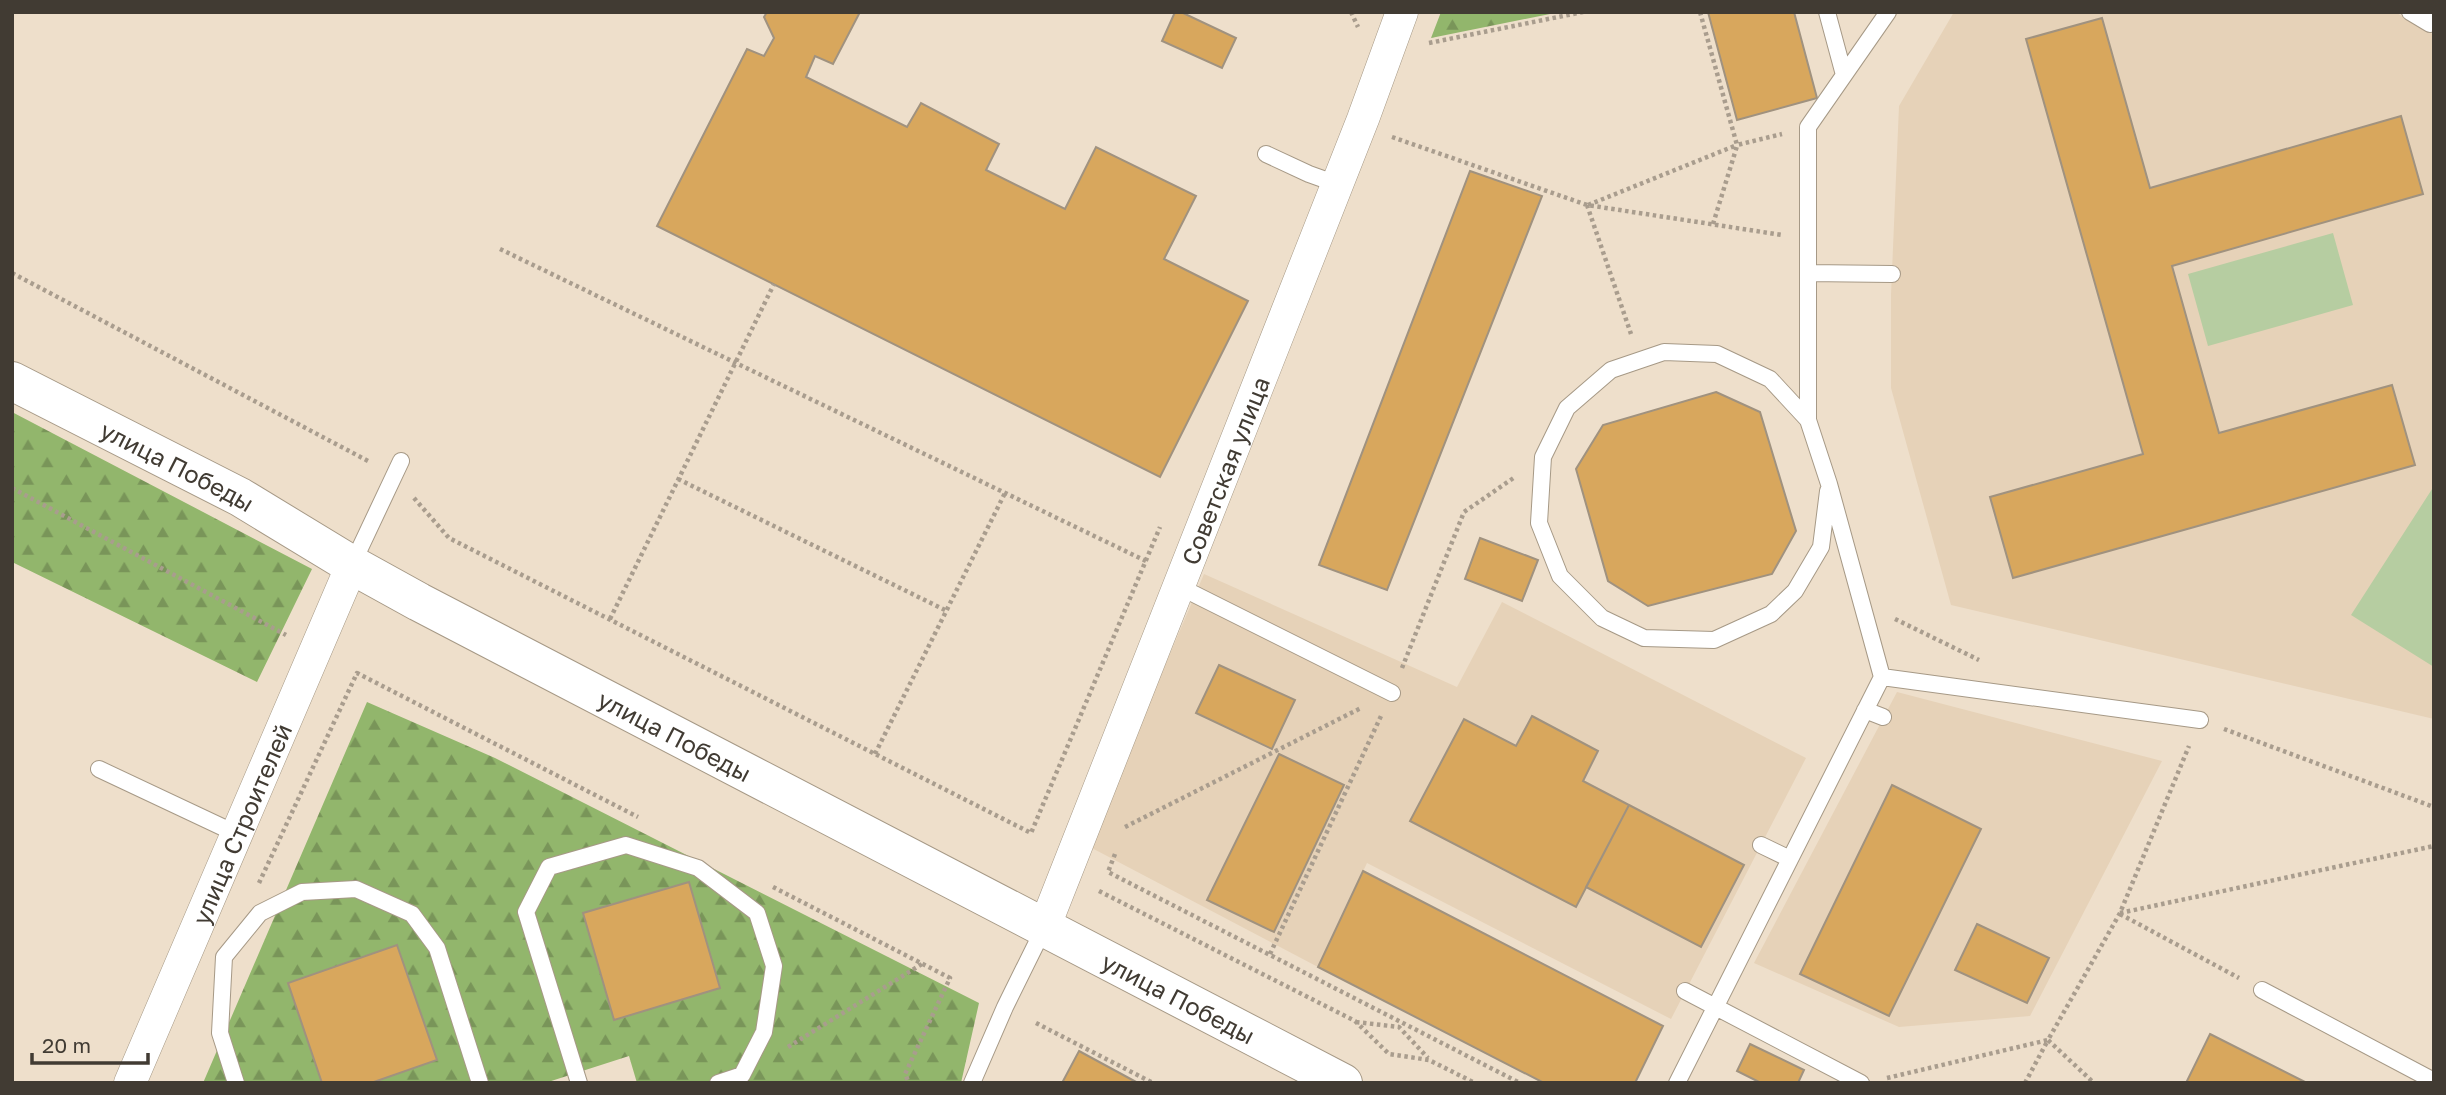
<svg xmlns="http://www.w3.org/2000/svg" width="2446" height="1095" viewBox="0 0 2446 1095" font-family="'Golos Text',sans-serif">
  <defs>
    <pattern id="forest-firs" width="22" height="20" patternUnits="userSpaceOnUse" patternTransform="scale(1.75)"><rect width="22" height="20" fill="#92b66c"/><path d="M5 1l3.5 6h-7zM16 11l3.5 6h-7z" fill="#799559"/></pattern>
  </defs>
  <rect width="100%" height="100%" fill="#eedfcb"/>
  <path fill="#e6d2b8" d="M1954 12H2395L2434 35V719L1951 605 1891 388V295L1899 106Z
    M1204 574 1457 687 1502 602 1806 758 1671 1019 1367 863 1318 967 1088 846Z
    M1897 692 2162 761 2030 1016 1899 1027 1754 963Z"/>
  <path fill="url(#forest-firs)" d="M1441 12H1560L1431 38Z
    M12 412 312 569 257 682 12 562Z
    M367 702 495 758 979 1003 961 1083H637L629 1056 545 1083H203Z"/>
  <path fill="#b6cda1" d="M2333 233 2353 305 2208 346 2188 274Z
    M2434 486V667L2351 615Z"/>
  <path fill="#d8a75d" stroke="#a0927f" stroke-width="2" d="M767 12H860L833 64 815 56 806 77 907 127 921 103 999 144 986 170 1065 209 1096 147 1196 196 1164 259 1248 301 1160 477 657 226 747 49 764 56 774 38 764 17Z
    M1175 12H1181L1236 38 1222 68 1162 41Z
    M1708 12H1794L1817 98 1737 120Z
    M2102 18 2150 188 2401 116 2423 194 2172 266 2219 433 2392 385 2415 465 2013 578 1990 497 2143 454 2026 39Z
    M1470 171 1542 196 1387 590 1319 565Z
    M1716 392 1760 412 1796 531 1772 574 1648 606 1608 581 1576 469 1603 425Z
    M1480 538 1538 560 1522 601 1465 579Z
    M1219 665 1295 700 1272 749 1196 713Z
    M1532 716 1598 751 1583 781 1629 805 1576 907 1410 821 1464 719 1516 746Z
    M1279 754 1344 785 1274 932 1207 900Z
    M1892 785 1981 829 1889 1016 1800 974Z
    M1629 805 1744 865 1701 947 1586 887Z
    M1363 871 1663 1026 1635 1083H1544L1318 967Z
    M689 882 720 988 614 1020 583 913Z
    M1977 924 2049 958 2027 1003 1955 970Z
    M397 945 437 1060 371 1083H322L288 983Z
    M2210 1034 2307 1083H2186Z
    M1750 1044 1804 1070 1798 1083H1761L1737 1071Z
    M1079 1051 1138 1083H1062Z"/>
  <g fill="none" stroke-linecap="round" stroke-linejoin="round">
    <defs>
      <path id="lane" d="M1827 12 1844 75
        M2410 12 2430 24 2434 18
        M1266 154 1309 174 1337 184
        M1808 273 1892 274
        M1808 420 1770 379 1717 354 1664 352 1611 370 1567 408 1543 457 1539 523 1560 576 1602 618 1644 638 1714 640 1771 614 1795 591 1821 547 1828 491
        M352 565 401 461
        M1178 586 1392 693
        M1882 677 2200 720
        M1865 710 1883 717
        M99 769 237 834
        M1761 845 1790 859
        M2262 990 2434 1081
        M1685 991 1861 1083
        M236 1083 220 1033 224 957 260 913 302 892 356 889 412 914 437 948 480 1083
        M579 1083 526 912 549 867 626 845 698 868 757 913 774 966 764 1032 742 1075 718 1083
        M972 1083 1005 1007 1044 928
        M1677 1083 1882 677 1829 484 1808 420V127L1888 12"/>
      <g id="street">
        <path id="s1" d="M1044 928 1363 119 1402 12"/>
        <path id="s2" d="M130 1083 352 565"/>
      </g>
      <g id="secondary">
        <path id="s3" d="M12 381 240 497 352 565 419 602 1343 1083"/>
      </g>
    </defs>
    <use href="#lane" stroke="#a69986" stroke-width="18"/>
    <use href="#street" stroke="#a69986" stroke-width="33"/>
    <use href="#secondary" stroke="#a69986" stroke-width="40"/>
    <path stroke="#a99d8e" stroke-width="4.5" stroke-dasharray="3.5 3.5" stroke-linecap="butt" d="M1351 12 1358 27
      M1700 12 1737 145 1782 134
      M1429 43 1583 12
      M1392 137 1587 205 1782 235
      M1587 205 1631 334
      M1588 205 1737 145
      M1713 224 1737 146
      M500 249 1146 561
      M12 273 370 462
      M678 479 947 611
      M12 488 286 635
      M414 498 449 538 1031 833 1160 527
      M610 619 774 284
      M1895 619 1979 660
      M1402 668 1464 512 1515 477
      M2224 729 2434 807
      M875 754 1005 493
      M1125 827 1361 708
      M1115 854 1108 872 1520 1083
      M259 883 357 673 638 817
      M773 887 950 978 905 1074 909 1083
      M1099 891 1355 1021 1389 1054 1429 1060 1475 1083
      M2120 913 2434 846
      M2120 914 2239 978
      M1270 954 1381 716
      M1356 1022 1399 1027 1428 1058
      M1036 1023 1153 1083
      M788 1047 922 964
      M1887 1078 2048 1040 2120 913 2189 746
      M2025 1083 2048 1040 2094 1083"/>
    <use href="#lane" stroke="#fff" stroke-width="16"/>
    <use href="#street" stroke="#fff" stroke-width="32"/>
    <use href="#secondary" stroke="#fff" stroke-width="38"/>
  </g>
  <g text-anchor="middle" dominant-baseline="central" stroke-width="5" stroke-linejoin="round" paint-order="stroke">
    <g font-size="24" fill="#413b33" stroke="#eedfcb">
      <text stroke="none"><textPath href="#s3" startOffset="186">улица Победы</textPath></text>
      <text stroke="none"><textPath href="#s1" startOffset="492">Советская улица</textPath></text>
      <text stroke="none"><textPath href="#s3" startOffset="752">улица Победы</textPath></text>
      <text stroke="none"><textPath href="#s2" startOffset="282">улица Строителей</textPath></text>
      <text stroke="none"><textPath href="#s3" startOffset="1320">улица Победы</textPath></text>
    </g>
  </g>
  <rect width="2446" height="1095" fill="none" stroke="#413b33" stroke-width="28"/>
  <path d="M32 1053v10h116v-10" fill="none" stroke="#413b33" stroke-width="3.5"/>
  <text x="42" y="1053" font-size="21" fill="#413b33" stroke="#eedfcb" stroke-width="5" paint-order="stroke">20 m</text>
</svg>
